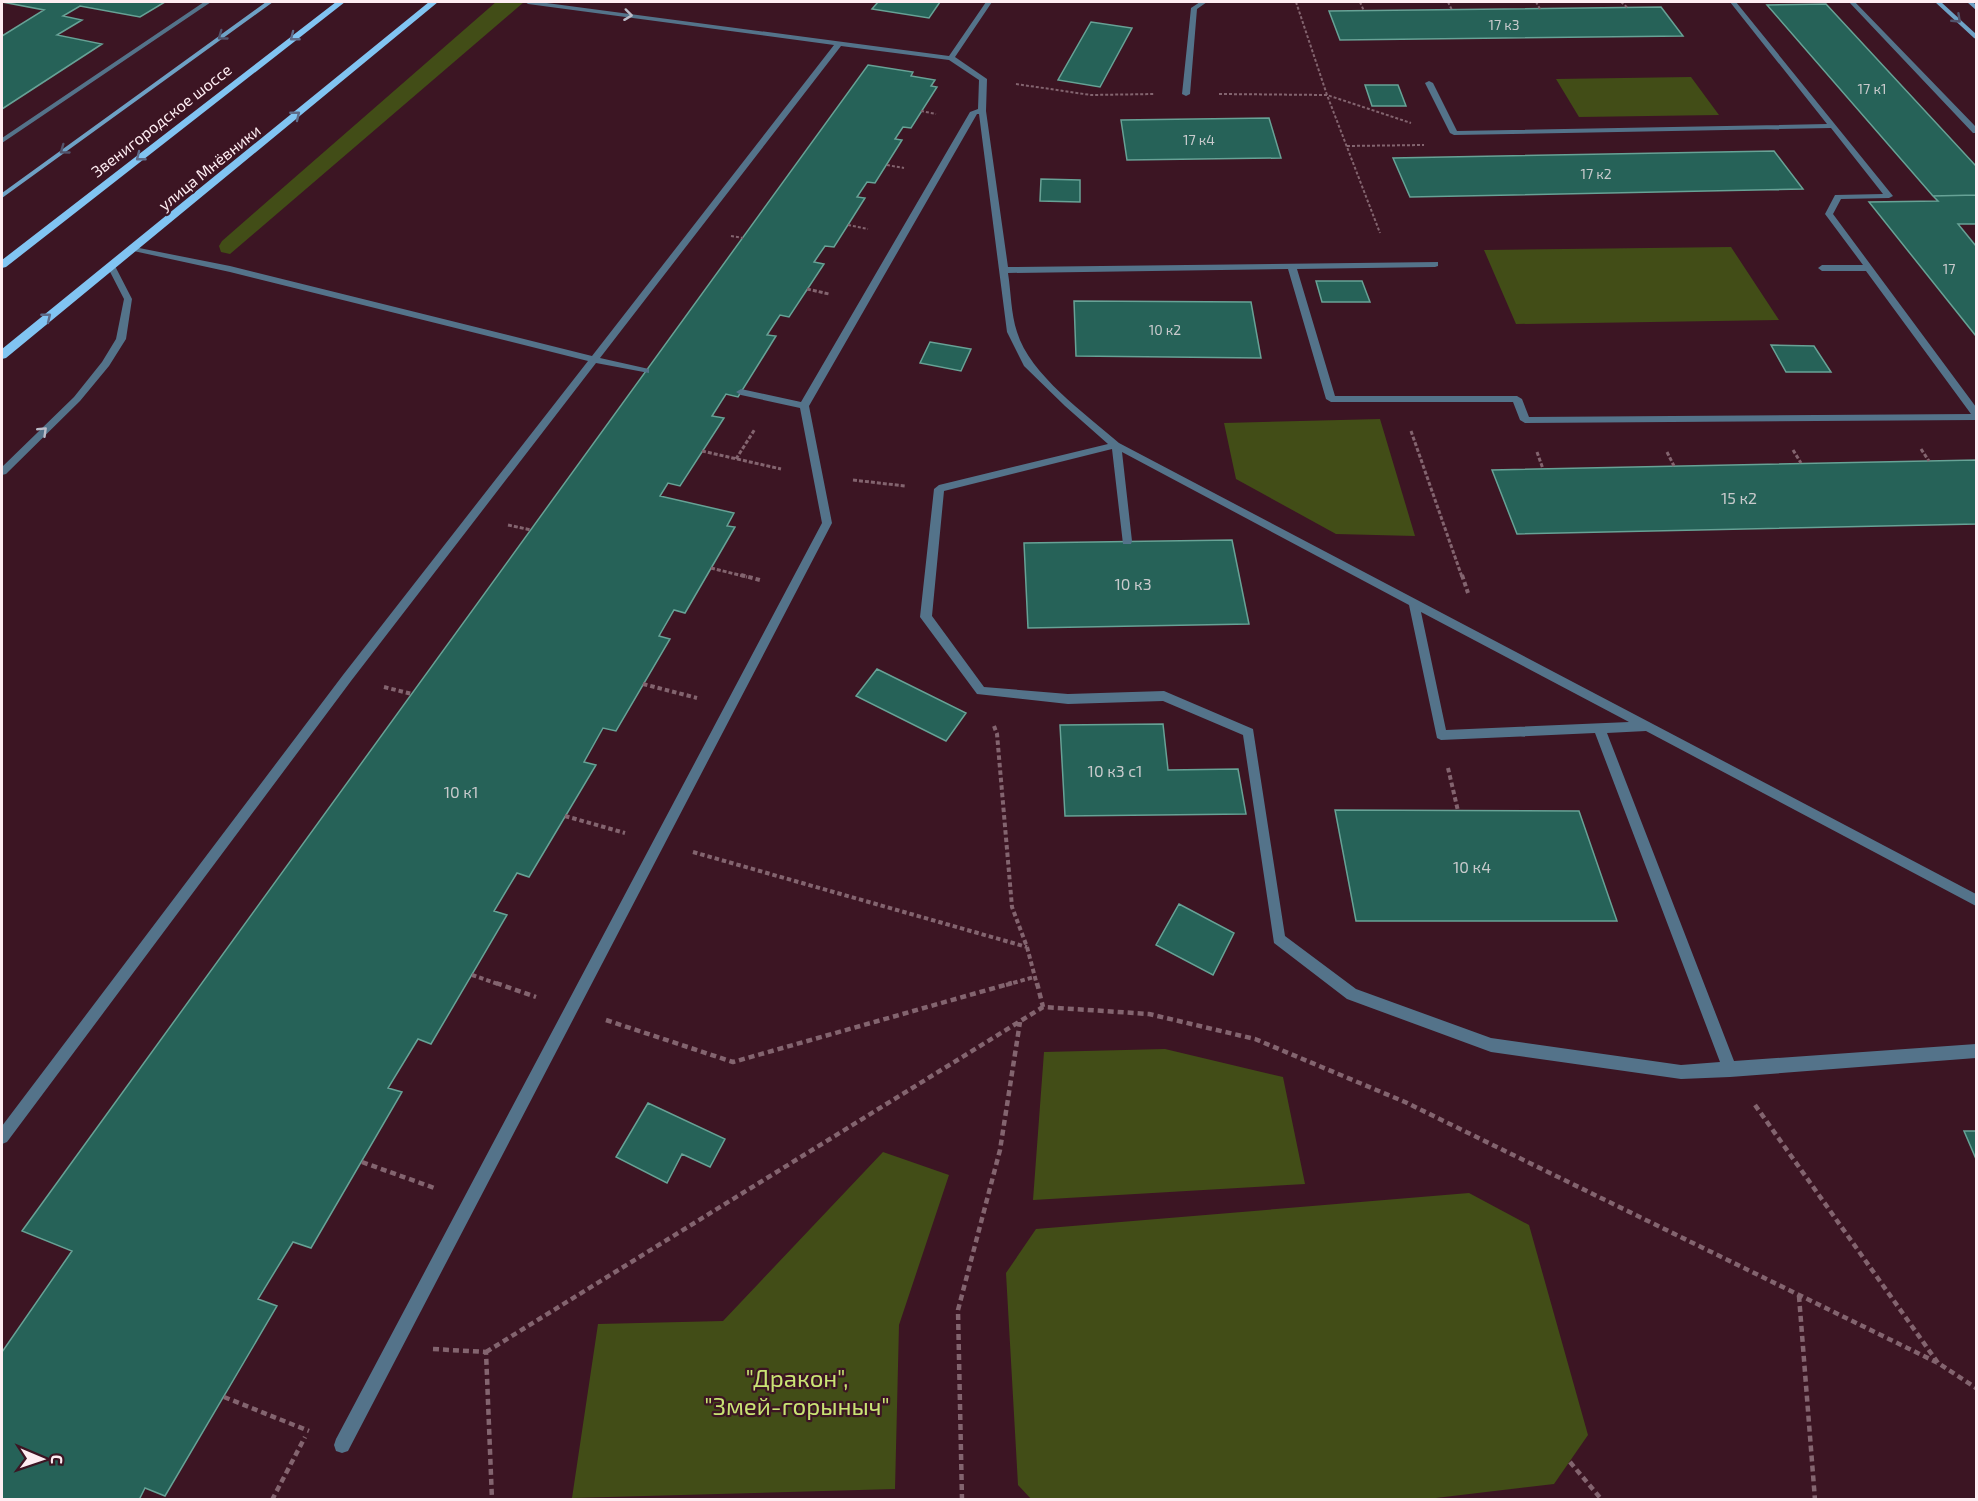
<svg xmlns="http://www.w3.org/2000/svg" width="1978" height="1501" viewBox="0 0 1978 1501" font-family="'Exo 2',sans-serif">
  <rect width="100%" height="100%" fill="#3c1523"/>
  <path fill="#424d17" d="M496 2H524L230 254 221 252 219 246 222 241Z
    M1691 77 1719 115 1579 117 1556 79Z
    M1731 247 1779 320 1516 324 1484 250Z
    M1380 419 1415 536 1336 534 1236 479 1224 423Z
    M1165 1049 1283 1077 1305 1184 1033 1200 1044 1052Z
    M883 1152 949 1175 899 1325 895 1489 572 1498 598 1324 723 1321Z
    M1469 1193 1529 1225 1588 1435 1554 1484 1419 1500H1032L1018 1485 1006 1273 1036 1229Z"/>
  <path fill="#266258" stroke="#67a296" stroke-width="1.5" d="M2 2H165L140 17 80 6 63 16 82 20 57 35 102 44 2 109V36L44 10Z
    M878 2H940L929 18 872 9Z
    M1826 4 1976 166V195L1933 196 1767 5Z
    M1661 7 1683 36 1340 40 1329 11Z
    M1091 22 1132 28 1100 87 1058 80Z
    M868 65 913 72 911 76 935 80 931 86 937 87 911 128 903 127 895 139 902 140 875 183 867 182 857 197 865 198 834 247 825 246 814 262 824 264 789 317 780 315 767 335 776 336 738 397 726 394 712 416 724 418 680 486 668 483 660 496 734 513 727 526 735 527 685 613 674 610 659 636 670 639 616 731 603 728 584 762 596 765 529 877 517 873 494 911 507 915 431 1044 418 1039 388 1088 402 1092 311 1248 293 1242 258 1299 277 1306 165 1496 145 1488 139 1500H2V1352L72 1251 22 1231Z
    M1365 85H1398L1406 106H1372Z
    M1269 118 1281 158 1127 160 1121 120Z
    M1774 151 1803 189 1410 197 1393 158Z
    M1041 179 1080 180V202L1040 201Z
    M1976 195V224H1958L1976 246V336L1869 202 1938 201 1933 196Z
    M1316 281H1362L1370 302H1322Z
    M1074 301 1251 302 1261 358 1076 356Z
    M930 342 971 349 961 371 920 363Z
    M1771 345 1814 346 1831 372H1786Z
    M1976 460V524L1517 534 1492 470Z
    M1232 540 1249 624 1028 628 1024 543Z
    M877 669 966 713 946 741 856 696Z
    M1163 724 1168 770 1238 769 1246 814 1065 816 1060 725Z
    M1335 810 1579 811 1617 921H1356Z
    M1179 904 1234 933 1213 975 1156 945Z
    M648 1103 725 1139 710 1167 682 1154 667 1183 616 1157Z
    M1964 1131H1976V1159Z"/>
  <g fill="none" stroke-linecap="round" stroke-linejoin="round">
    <path stroke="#83646f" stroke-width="2" stroke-dasharray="3 2" stroke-linecap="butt" d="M1296 2 1327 95 1380 233
      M1360 2 1364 11
      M1448 2 1452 10
      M1536 2 1540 9
      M1621 2 1628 8
      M1016 84 1091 95 1155 94
      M1219 94 1327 95 1411 123
      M921 111 936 114
      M1347 146 1424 145
      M887 165 904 168
      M848 225 868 229
      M731 236 743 238"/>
    <path stroke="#83646f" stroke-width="3" stroke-dasharray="4 2" stroke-linecap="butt" d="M807 289 829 294
      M1411 431 1462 577
      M1921 449 1929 461
      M1793 450 1801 463
      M702 451 781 469
      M1537 452 1543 469
      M1667 452 1674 466
      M736 459 755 429
      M853 480 905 486
      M508 525 531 530
      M711 568 747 577"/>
    <path stroke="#83646f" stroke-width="4" stroke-dasharray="4.5 3" stroke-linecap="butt" d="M741 575 760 580
      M1462 575 1468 593
      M643 684 697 698
      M384 687 412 694
      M994 726 997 734 1012 907 1027 947 1037 985
      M1448 768 1458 811
      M565 816 625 833
      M693 852 1027 947
      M472 975 501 985
      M1006 985 1034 977"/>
    <path stroke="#83646f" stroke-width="4.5" stroke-dasharray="6 4" stroke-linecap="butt" d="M496 983 536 997
      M1037 983 1043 1007
      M606 1020 733 1062 1012 983
      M1755 1105 1938 1363
      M362 1162 437 1189
      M1799 1296 1815 1500
      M433 1349 486 1352 492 1500
      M486 1352 1043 1007 1149 1014 1255 1039 1405 1102 1938 1363 1976 1388
      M224 1397 309 1431
      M1570 1462 1602 1500
      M272 1500 305 1437
      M962 1500 958 1310 1000 1150 1020 1022"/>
    <path fill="#54738a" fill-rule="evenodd" d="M204 2H211L2 143V138Z
      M525 2H539L949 56 986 2H992L955 57 987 79 986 111 1008 267 1438 262V266L1435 267 1297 269 1335 396H1517L1522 399 1529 417 1971 414 1866 271H1822L1818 268 1822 265H1863L1825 214 1835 195 1883 194 1831 128 1454 135 1450 133 1425 83 1429 81 1433 83 1457 131 1827 124 1730 2H1736L1893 196 1889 198 1841 199 1833 214 1976 407V420L1525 423 1520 420 1513 402H1331L1326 399 1288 269 1008 273C1011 292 1011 314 1017 332 1030 375 1086 414 1119 443L1976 894V906L1646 731 1607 733 1734 1061 1976 1044V1058L1730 1077 1681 1079 1491 1052 1347 999 1274 943 1243 735 1163 701 1068 704 977 694 920 617 934 489 939 485 1108 444 1065 406 1024 366 1007 332 979 114H977L809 406 832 523 348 1451 342 1453 336 1451 334 1445 336 1439 822 523 800 408 741 395 736 392 741 389 801 402 970 112 978 109 979 80 949 60 841 46 600 358 649 369V373L596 363 351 681 7 1142 2 1144V1126L343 675 588 361 230 272 129 250V246L230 266 592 356 834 45 528 4ZM1112 449 1123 544H1131L1132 541 1122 452 1409 605 1437 738 1441 740 1595 733 1720 1062 1681 1065 1491 1038 1356 989 1285 936 1253 729 1164 691 1068 694 984 687 932 616 944 491ZM1421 612 1629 722 1446 730Z
      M1200 2H1207L1197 9 1190 94 1186 96 1182 94 1191 8Z
      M1849 2H1855L1976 127V133H1973Z
      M111 263 115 266 132 299 126 339 109 366 80 401 6 474 2 475V467L74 397 102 362 116 339 124 299 107 266Z"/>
    <path fill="#6ea1c5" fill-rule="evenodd" d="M266 2H273L2 198V193Z
      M1935 2H1941L1976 34V39L1974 38Z
      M1967 2H1973L1976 5V10Z"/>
    <path fill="#81c4f2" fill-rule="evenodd" d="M336 2H345L6 267 2 268V260Z
      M429 2H438L6 358 2 359V349Z"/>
  </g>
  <defs><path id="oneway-chevron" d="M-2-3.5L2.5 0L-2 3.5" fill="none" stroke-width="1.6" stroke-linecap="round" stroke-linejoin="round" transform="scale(1.5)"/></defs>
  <g stroke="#babcc8">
    <use href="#oneway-chevron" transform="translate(628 15) rotate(7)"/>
    <use href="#oneway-chevron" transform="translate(43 431) rotate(-44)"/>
  </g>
  <g stroke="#52546c">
    <use href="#oneway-chevron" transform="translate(1957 19) rotate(43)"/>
    <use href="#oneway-chevron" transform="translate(222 36) rotate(144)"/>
    <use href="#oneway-chevron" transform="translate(64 150) rotate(144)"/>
  </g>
  <g stroke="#5e6c8a">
    <use href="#oneway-chevron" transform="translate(294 37) rotate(142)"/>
    <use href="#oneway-chevron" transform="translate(296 115) rotate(-39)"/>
    <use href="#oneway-chevron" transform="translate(140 157) rotate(142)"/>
    <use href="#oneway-chevron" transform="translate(47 317) rotate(-39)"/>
  </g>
  <g text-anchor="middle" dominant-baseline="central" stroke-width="4.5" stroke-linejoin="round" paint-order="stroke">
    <g font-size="14" fill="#c8cacc">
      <text x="1504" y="24">17 к3</text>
      <text x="1872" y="88">17 к1</text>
      <text x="1199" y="139">17 к4</text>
      <text x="1596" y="173">17 к2</text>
      <text x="1949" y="268">17</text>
      <text x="1165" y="329">10 к2</text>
    </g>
    <g font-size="16" fill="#feedf2" stroke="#3c1523">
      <text transform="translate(161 120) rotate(-38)">Звенигородское шоссе</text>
      <text transform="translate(209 167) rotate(-39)">улица Мнёвники</text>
    </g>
    <g font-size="16" fill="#c8cacc">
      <text x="1739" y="497">15 к2</text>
      <text x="1133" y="583">10 к3</text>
      <text x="1115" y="770">10 к3 с1</text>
      <text x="461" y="791">10 к1</text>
      <text x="1472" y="866">10 к4</text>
    </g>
    <g font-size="24" fill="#c9e474" stroke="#3c1523">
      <text x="797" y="1377">"Дракон",<tspan x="797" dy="28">"Змей-горыныч"</tspan></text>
    </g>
  </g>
  <rect width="1978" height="1501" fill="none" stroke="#feedf2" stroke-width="6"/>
  <g transform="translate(42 1459) rotate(92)" stroke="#3c1523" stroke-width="4.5" paint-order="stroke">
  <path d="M0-4.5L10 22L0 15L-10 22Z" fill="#feedf2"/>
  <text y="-9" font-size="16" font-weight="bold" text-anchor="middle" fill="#feedf2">С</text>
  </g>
</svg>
